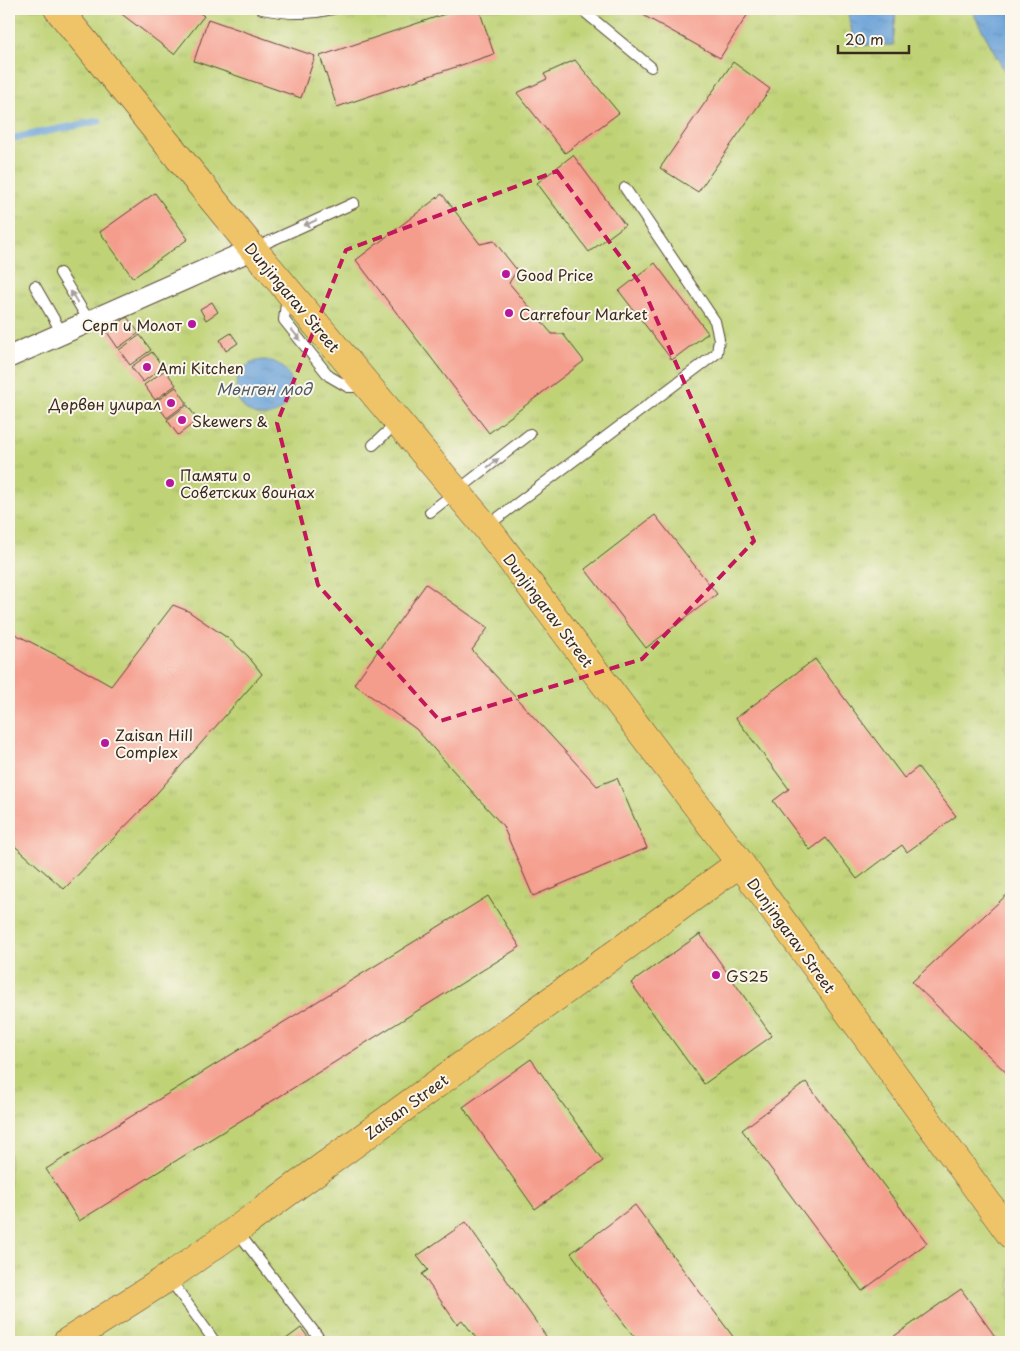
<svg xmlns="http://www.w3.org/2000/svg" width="1020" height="1351" viewBox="0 0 1020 1351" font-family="'Playpen Sans',sans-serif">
  <defs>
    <pattern id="grass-tufts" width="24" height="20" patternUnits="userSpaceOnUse" patternTransform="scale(1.25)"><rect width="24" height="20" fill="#bfd376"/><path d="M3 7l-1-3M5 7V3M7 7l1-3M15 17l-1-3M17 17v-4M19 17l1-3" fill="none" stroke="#a5b566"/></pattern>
    <pattern id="water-ripples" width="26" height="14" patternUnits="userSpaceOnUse" patternTransform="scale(1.25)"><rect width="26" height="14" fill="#6aa2d8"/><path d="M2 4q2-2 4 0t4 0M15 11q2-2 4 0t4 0" fill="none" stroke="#5884af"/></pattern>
  </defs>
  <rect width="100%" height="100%" fill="#fbf7ec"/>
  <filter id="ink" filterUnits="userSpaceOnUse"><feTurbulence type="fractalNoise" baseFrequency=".02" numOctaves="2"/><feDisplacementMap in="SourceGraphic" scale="10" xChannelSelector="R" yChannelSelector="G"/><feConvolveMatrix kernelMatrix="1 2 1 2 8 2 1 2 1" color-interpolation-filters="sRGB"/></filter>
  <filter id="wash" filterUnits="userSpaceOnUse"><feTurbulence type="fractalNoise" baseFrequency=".0096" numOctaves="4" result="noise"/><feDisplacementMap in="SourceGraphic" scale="20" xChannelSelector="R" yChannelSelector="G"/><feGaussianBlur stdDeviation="1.12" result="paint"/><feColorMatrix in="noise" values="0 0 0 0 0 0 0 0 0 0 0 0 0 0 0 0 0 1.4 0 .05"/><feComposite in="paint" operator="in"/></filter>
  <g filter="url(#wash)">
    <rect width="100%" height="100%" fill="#f2ddbf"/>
    <path fill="url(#grass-tufts)" stroke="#7d7e4a" d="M9 9H847L855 45H893L896 9H971L1011 83V1342H9Z"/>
    <path fill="url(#water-ripples)" stroke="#52667b" d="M847 9H896L893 45H855Z
      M971 9H1011V83Z
      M236 388a28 28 0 1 1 56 0a28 28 0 1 1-56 0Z"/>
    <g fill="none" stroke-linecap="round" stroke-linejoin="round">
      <path stroke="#6aa2d8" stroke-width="7" d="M9 139 99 121"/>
    </g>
    <g id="blocks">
      <path fill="#f59d8d" d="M122 9H194L204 16 174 54 119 12Z
        M460 9H479L494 54 337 107 320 56Z
        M632 9H751L720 58Z
        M208 19 315 56 301 98 194 61Z
        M575 60 619 113 565 153 517 93 547 79 544 74Z
        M733 62 770 89 698 192 660 168Z
        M573 155 625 225 589 252 537 183Z
        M155 193 188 239 133 278 100 232Z
        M442 194 480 244 494 241 517 270 509 283 552 334H563L584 361 489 433 356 260Z
        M655 263 708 333 672 360 619 291Z
        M212 302 218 312 206 320 200 309Z
        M127 317 139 333 118 348 107 332Z
        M231 333 238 343 226 351 220 340Z
        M140 335 151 350 130 365 119 350Z
        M152 352 163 367 143 382 131 367Z
        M165 370 176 385 155 400 144 385Z
        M176 387 187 403 167 418 155 402Z
        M187 405 198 420 178 435 167 420Z
        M655 515 717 594 646 648 585 569Z
        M426 584 488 628 472 650 597 786 617 778 647 848 533 896 503 826 416 729 354 684Z
        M173 605 188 611 229 639 248 656 262 674 150 801 64 889 9 841V631L60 657 111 686Z
        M815 659 904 778 918 767 956 816 907 852 902 845 857 879 826 838 810 850 773 801 789 789 736 718Z
        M1011 891V1077L912 982Z
        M488 896 520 947 79 1221 46 1169Z
        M700 934 772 1036 704 1084 631 983Z
        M531 1059 603 1161 535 1209 463 1107Z
        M806 1082 927 1243 862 1291 742 1130Z
        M635 1205 737 1342H638L571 1253Z
        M466 1222 550 1342H470L476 1338 462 1320 457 1324 422 1274 428 1270 417 1256Z
        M961 1289 999 1342H897L893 1337Z
        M301 1328 312 1342H282Z"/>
    </g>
  </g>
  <g filter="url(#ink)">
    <use href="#blocks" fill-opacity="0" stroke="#564536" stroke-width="1"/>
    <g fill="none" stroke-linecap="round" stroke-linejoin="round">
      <defs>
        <path id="lane" d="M262 9C286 14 309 15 333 9
          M581 9 651 67
          M255 248 354 203
          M60 273 89 321
          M35 286 62 333
          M287 295 284 320 329 376 348 387H364
          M373 445 397 423
          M430 512 530 434
          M487 526 717 353 719 339 715 321 625 188
          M237 1231 322 1342
          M169 1278 215 1342"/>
        <path id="street" d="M9 357 253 249"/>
        <path id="primary" d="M58 9 253 249 486 527 740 863 1011 1235
          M67 1342 169 1277 236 1230 740 863"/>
      </defs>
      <use href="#lane" stroke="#564536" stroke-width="12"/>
      <use href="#street" stroke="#564536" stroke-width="23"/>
      <use href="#primary" stroke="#564536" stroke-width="29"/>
      <use href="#lane" stroke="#fff" stroke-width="10"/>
      <use href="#street" stroke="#fff" stroke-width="21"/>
      <use href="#primary" stroke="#efc469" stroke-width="28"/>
    </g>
    <defs><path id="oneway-solid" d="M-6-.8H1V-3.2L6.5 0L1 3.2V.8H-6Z" transform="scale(1.25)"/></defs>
    <g fill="#a79f9a">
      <use href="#oneway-solid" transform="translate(310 223) rotate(156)"/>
      <use href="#oneway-solid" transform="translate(74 297) rotate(-121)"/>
      <use href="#oneway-solid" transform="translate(296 335) rotate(51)"/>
      <use href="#oneway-solid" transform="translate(493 463) rotate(-38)"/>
    </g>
  </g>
  <path fill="none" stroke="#c2185b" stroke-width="4" stroke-dasharray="10 6" stroke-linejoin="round" d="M557 171 642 286 754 541 642 659 440 721 318 585 277 423 346 250Z"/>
  <g fill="#b5179e" stroke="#fbf7ec" stroke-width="2">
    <circle cx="506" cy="274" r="5"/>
    <circle cx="509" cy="313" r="5"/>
    <circle cx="192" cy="324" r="5"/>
    <circle cx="147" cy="367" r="5"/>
    <circle cx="171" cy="403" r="5"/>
    <circle cx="182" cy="420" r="5"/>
    <circle cx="170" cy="483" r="5"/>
    <circle cx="105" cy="743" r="5"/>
    <circle cx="716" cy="975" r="5"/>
  </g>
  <g text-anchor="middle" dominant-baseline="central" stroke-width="4" stroke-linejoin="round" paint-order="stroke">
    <g font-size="15" fill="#3b2a1e" stroke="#fbf7ec" text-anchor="start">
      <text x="516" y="274">Good Price</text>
      <text x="519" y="313">Carrefour Market</text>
      <text x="182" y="324" text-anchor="end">Серп и Молот</text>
      <text x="157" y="367">Ami Kitchen</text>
      <text x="161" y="403" text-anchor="end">Дөрвөн улирал</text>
      <text x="192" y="420">Skewers &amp;</text>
      <text x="180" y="474">Памяти о<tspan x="180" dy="17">Советских воинах</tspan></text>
      <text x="115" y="734">Zaisan Hill<tspan x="115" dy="17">Complex</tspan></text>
      <text x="726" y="975">GS25</text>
    </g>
    <g font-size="15" fill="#3b2a1e" stroke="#fbf7ec">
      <text transform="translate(293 297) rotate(50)">Dunjingarav Street</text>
      <text transform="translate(549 610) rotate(53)">Dunjingarav Street</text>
      <text transform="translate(792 935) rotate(54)">Dunjingarav Street</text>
      <text transform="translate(406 1106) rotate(-36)">Zaisan Street</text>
    </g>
    <g font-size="16" font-style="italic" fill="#4e5a68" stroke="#fbf7ec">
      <text x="264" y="388">Мөнгөн мод</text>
    </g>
  </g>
  <rect width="1020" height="1351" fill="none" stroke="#fbf7ec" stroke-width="30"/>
  <path d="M838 45v8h71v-8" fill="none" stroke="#3b2a1e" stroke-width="2.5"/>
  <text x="845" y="45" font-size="15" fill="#3b2a1e" stroke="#fbf7ec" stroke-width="4" paint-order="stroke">20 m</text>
</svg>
